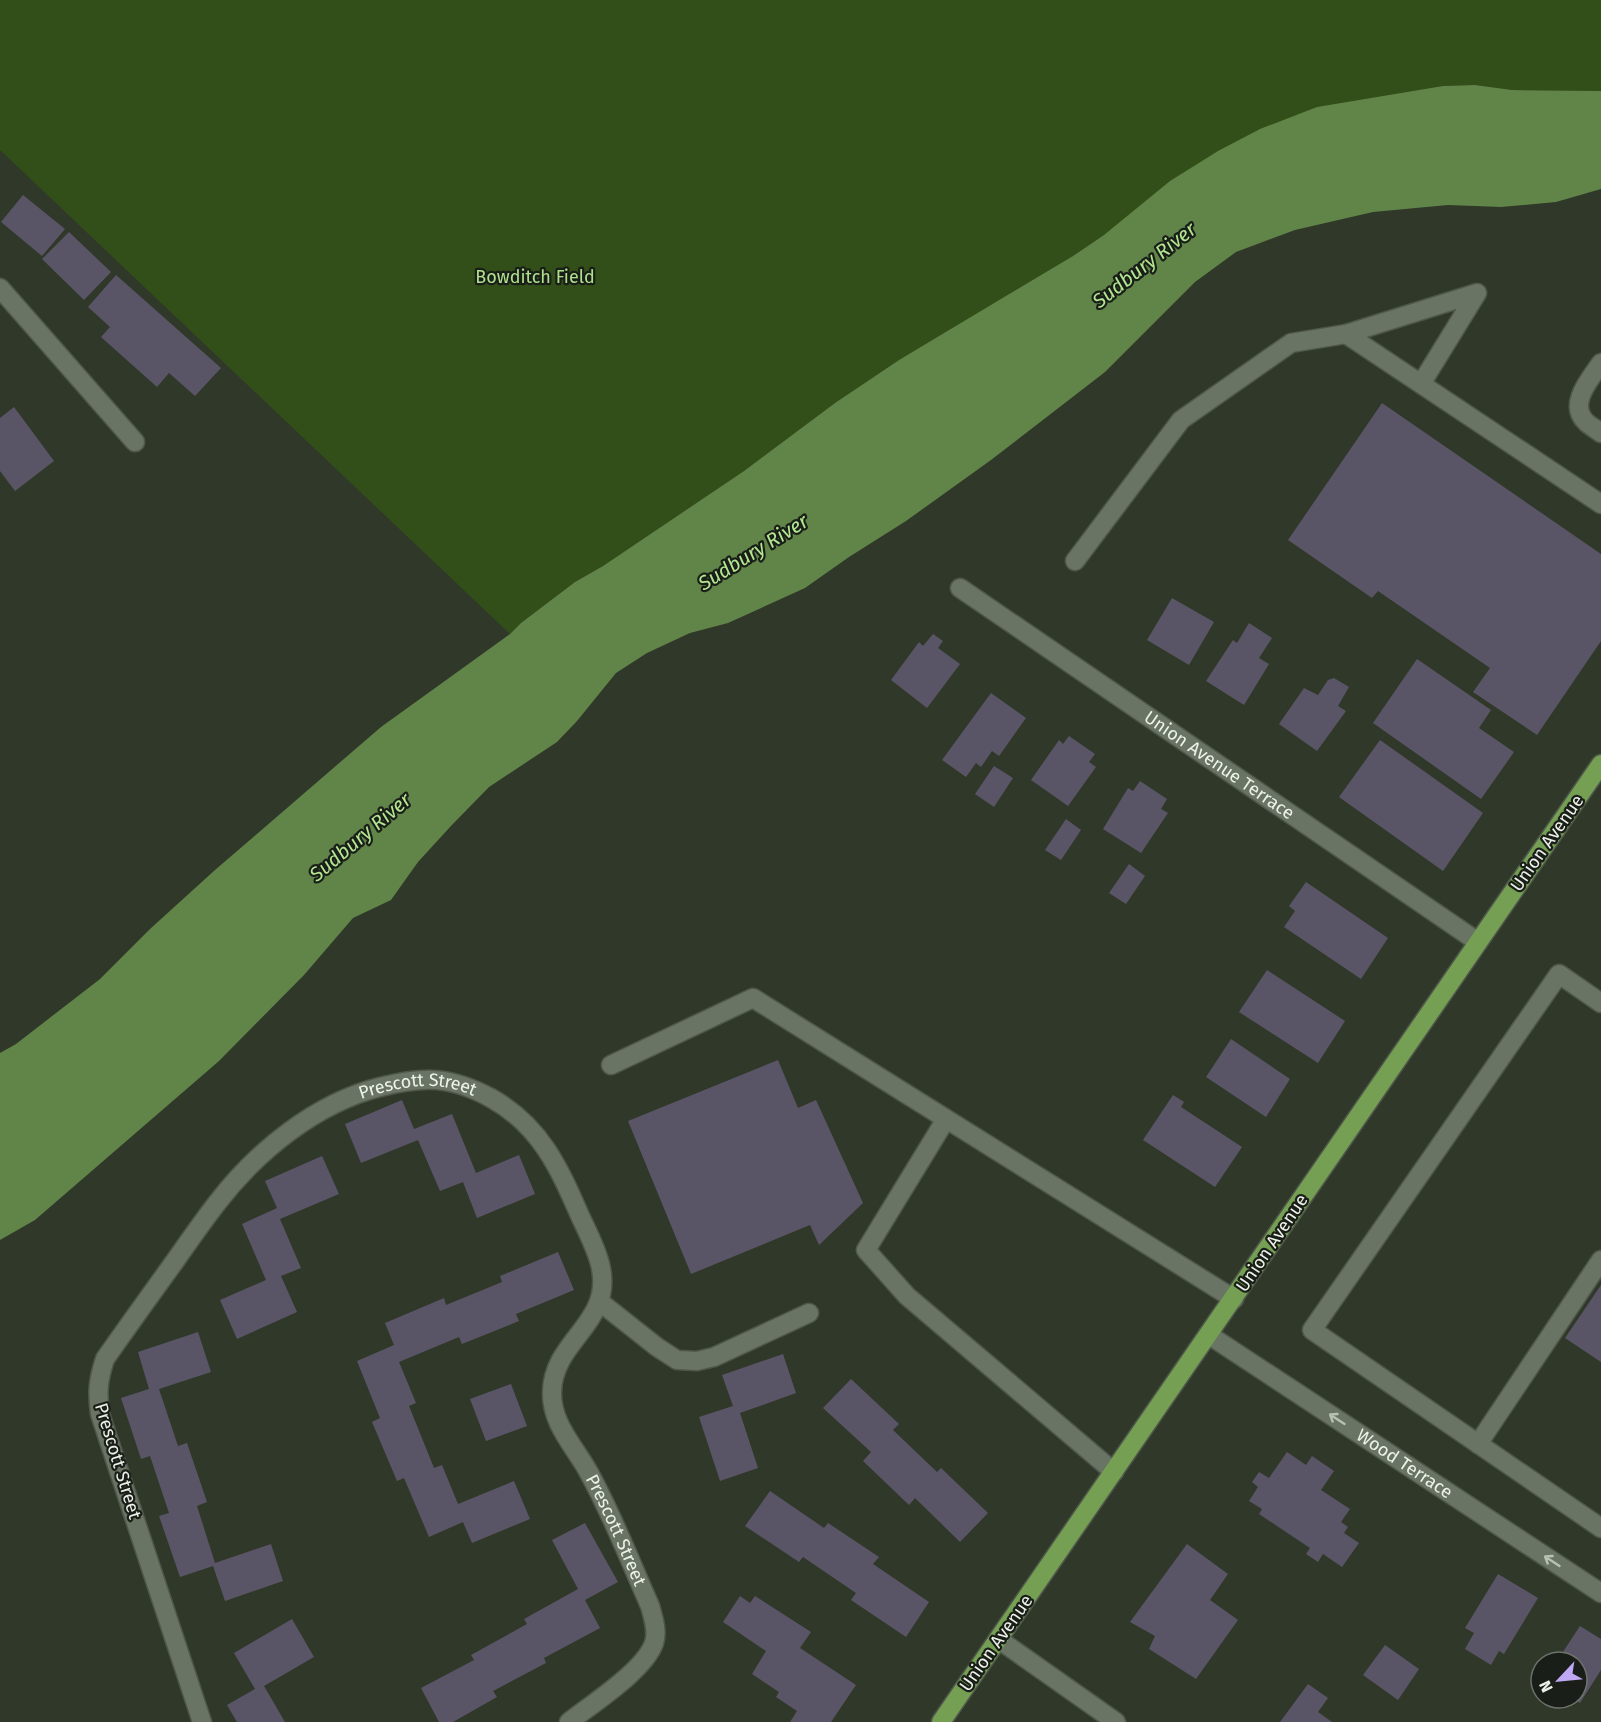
<svg xmlns="http://www.w3.org/2000/svg" width="1601" height="1722" viewBox="0 0 1601 1722" font-family="'Fira Sans',sans-serif">
  <rect width="100%" height="100%" fill="#30382a"/>
  <path fill="#324f19" d="M0 0H1601V91L1512 90 1475 85 1443 86 1317 107 1104 235 1067 260 899 360 835 403 744 471 603 566 575 582 521 623 510 634 0 150Z"/>
  <path fill="#618448" d="M1475 85 1512 90 1601 91V189L1556 202 1501 207 1448 205 1373 212 1295 230 1236 252 1195 282 1105 372 991 460 906 521 849 557 805 588 728 623 690 633 647 653 616 673 577 721 557 742 489 787 450 827 418 862 391 900 353 918 304 975 219 1061 35 1220 0 1240V1053L16 1044 100 979 150 929 215 870 381 727 510 634 521 623 575 582 603 566 744 471 835 403 899 360 1073 256 1104 235 1170 181 1218 151 1260 129 1317 107 1443 86Z"/>
  <path fill="#5a5566" d="M23 195 65 229 42 256 1 222Z
    M69 232 111 272 84 300 42 259Z
    M116 275 221 368 195 396 169 373 157 387 101 337 110 327 88 307Z
    M1382 403 1601 554V641L1537 735 1473 692 1490 668 1378 591 1372 598 1288 540Z
    M14 407 54 461 15 491 0 471V418Z
    M1172 598 1214 622 1189 665 1147 640Z
    M1249 623 1272 638 1259 658 1269 664 1244 705 1206 681 1233 640 1237 643Z
    M933 634 943 641 938 648 960 664 927 708 891 680 919 642 923 646Z
    M1417 659 1491 710 1479 728 1514 752 1481 799 1373 723Z
    M1334 678 1349 687 1338 706 1346 711 1317 751 1279 724 1304 688 1318 695 1328 680Z
    M991 693 1026 718 999 756 992 751 981 767 976 763 966 777 942 760Z
    M1069 736 1095 754 1089 762 1096 767 1068 806 1031 780 1059 740 1063 744Z
    M1380 740 1483 813 1443 871 1339 797Z
    M994 766 1013 778 994 807 975 794Z
    M1140 781 1167 799 1161 809 1168 813 1141 853 1103 829 1128 788 1133 791Z
    M1066 819 1081 830 1061 860 1045 850Z
    M1129 864 1145 876 1126 904 1109 893Z
    M1306 882 1388 938 1361 979 1284 927 1295 911 1289 906Z
    M1267 970 1345 1021 1318 1063 1239 1012Z
    M1231 1039 1290 1079 1266 1117 1206 1077Z
    M778 1060 798 1108 816 1100 863 1203 819 1245 810 1225 691 1274 628 1121Z
    M1173 1095 1184 1102 1181 1107 1242 1147 1215 1187 1143 1140Z
    M402 1100 414 1129 452 1114 476 1173 519 1155 535 1194 477 1218 463 1182 440 1191 418 1140 361 1163 345 1124Z
    M322 1156 339 1194 280 1219 301 1268 281 1276 297 1312 237 1339 220 1300 266 1280 242 1224 277 1208 265 1181Z
    M558 1252 574 1290 516 1314 519 1321 462 1344 459 1337 399 1362 416 1403 409 1406 434 1468 442 1465 458 1504 514 1481 530 1519 472 1543 463 1522 429 1537 404 1478 397 1481 372 1422 380 1418 357 1361 394 1345 385 1323 444 1298 446 1305 502 1282 500 1276Z
    M1601 1285V1362L1565 1338Z
    M198 1332 211 1372 159 1389 178 1446 187 1443 207 1502 197 1506 215 1563 271 1544 283 1581 225 1601 213 1566 180 1577 159 1516 169 1513 150 1456 141 1459 121 1398 149 1389 138 1352Z
    M783 1354 796 1393 740 1413 758 1468 720 1481 699 1417 733 1406 722 1375Z
    M851 1379 899 1424 893 1430 937 1472 941 1468 988 1513 960 1542 915 1498 909 1505 863 1461 871 1452 823 1408Z
    M511 1384 527 1426 486 1441 470 1399Z
    M1287 1452 1306 1465 1312 1456 1334 1471 1321 1490 1350 1509 1341 1522 1348 1527 1344 1533 1359 1543 1342 1567 1323 1554 1318 1562 1306 1554 1310 1548 1259 1514 1262 1509 1249 1501 1258 1487 1252 1482 1259 1472 1269 1478Z
    M770 1491 824 1528 828 1523 879 1557 873 1564 929 1602 906 1637 851 1600 856 1593 803 1557 799 1562 745 1526Z
    M585 1523 618 1582 585 1600 600 1628 544 1658 546 1663 493 1691 497 1697 453 1722H439L421 1688 474 1660 471 1655 527 1624 524 1619 578 1589 552 1540Z
    M1187 1544 1228 1574 1210 1600 1238 1620 1196 1679 1149 1649 1155 1636 1130 1622Z
    M1498 1574 1538 1598 1504 1654 1499 1651 1491 1665 1465 1649 1474 1633 1465 1628Z
    M740 1596 750 1603 755 1596 811 1632 800 1648 856 1685 831 1722H790L797 1711 776 1697 779 1692 752 1674 766 1651 723 1622Z
    M292 1619 314 1657 264 1686 285 1722H237L227 1705 255 1689 234 1653Z
    M1580 1626 1601 1639V1670L1580 1703 1572 1698H1577V1662H1546L1552 1653 1559 1658Z
    M1385 1645 1419 1669 1398 1700 1363 1675Z
    M1308 1684 1328 1698 1318 1712 1332 1722H1280Z"/>
  <g fill="none" stroke-linecap="round" stroke-linejoin="round">
    <defs>
      <g id="minor">
        <path d="M0 288 135 442"/>
        <path d="M1601 363C1591 378 1567 404 1586 422 1590 426 1596 429 1601 433"/>
        <path d="M1421 384 1477 293 1346 334 1601 504"/>
        <path d="M1075 561 1181 420 1291 343 1346 334"/>
        <path id="s1" d="M960 588 1478 942"/>
        <path d="M1601 1003 1559 974 1312 1330 1601 1528"/>
        <path d="M611 1065 753 998 1234 1299"/>
        <path d="M946 1119 866 1250 907 1296 1114 1472"/>
        <path d="M600 1302 657 1347 677 1360 697 1361 714 1357 809 1313"/>
        <path id="s2" d="M1209 1335 1601 1593"/>
        <path d="M1478 1444 1601 1260"/>
        <path d="M998 1639 1116 1722"/>
        <path id="s3" d="M202 1722 100 1414C97 1393 98 1380 105 1359 128 1326 152 1293 175 1261 189 1241 203 1221 217 1203 257 1151 316 1103 380 1087 425 1076 450 1076 491 1098 541 1126 559 1168 581 1218 588 1233 596 1248 600 1264 615 1323 553 1339 552 1392 551 1423 574 1446 588 1471 612 1514 630 1561 650 1606 653 1617 658 1631 654 1643 645 1670 592 1704 569 1722"/>
      </g>
      <path id="major" d="M941 1722 1601 764"/>
    </defs>
    <use href="#minor" stroke="#4f574a" stroke-width="21"/>
    <use href="#major" stroke="#4f574a" stroke-width="21"/>
    <use href="#minor" stroke="#6a7464" stroke-width="18"/>
    <use href="#major" stroke="#759f53" stroke-width="18"/>
  </g>
  <defs><path id="oneway-shaft" d="M-6 0H5M1.5-3L5.5 0L1.5 3" fill="none" stroke-width="1.6" stroke-linecap="round" stroke-linejoin="round" transform="scale(1.5)"/></defs>
  <g stroke="#b9c0b4">
    <use href="#oneway-shaft" transform="translate(1337 1419) rotate(-147)"/>
    <use href="#oneway-shaft" transform="translate(1552 1561) rotate(-147)"/>
  </g>
  <g text-anchor="middle" dominant-baseline="central" stroke-width="4.5" stroke-linejoin="round" paint-order="stroke">
    <g font-size="18" fill="#afe18c" stroke="#1a1e18">
      <text x="535" y="277">Bowditch Field</text>
    </g>
    <g font-size="18" fill="#edf2e9" stroke="#1a1e18">
      <text stroke="none"><textPath href="#s1" startOffset="314">Union Avenue Terrace</textPath></text>
      <text transform="translate(1547 843) rotate(-55)">Union Avenue</text>
      <text stroke="none"><textPath href="#s3" startOffset="814">Prescott Street</textPath></text>
      <text transform="translate(1272 1243) rotate(-56)">Union Avenue</text>
      <text transform="translate(118 1461) rotate(73)">Prescott Street</text>
      <text stroke="none"><textPath href="#s2" startOffset="234">Wood Terrace</textPath></text>
      <text stroke="none"><textPath href="#s3" startOffset="1389">Prescott Street</textPath></text>
      <text transform="translate(996 1643) rotate(-55)">Union Avenue</text>
    </g>
    <g font-size="20" font-style="italic" fill="#b4e791" stroke="#1a1e18">
      <text transform="translate(1144 265) rotate(-38)">Sudbury River</text>
      <text transform="translate(753 552) rotate(-32)">Sudbury River</text>
      <text transform="translate(360 837) rotate(-40)">Sudbury River</text>
    </g>
  </g>
  <g transform="translate(1559 1680) rotate(244)"><circle r="28" fill="#1a1e18" stroke="#6e736c" stroke-width="1.5"/>
  <path d="M0-4.5L10 22L0 15L-10 22Z" fill="#bfa8f4"/>
  <text y="-9" font-size="16" font-weight="bold" text-anchor="middle" fill="#edf2e9">N</text>
  </g>
</svg>
